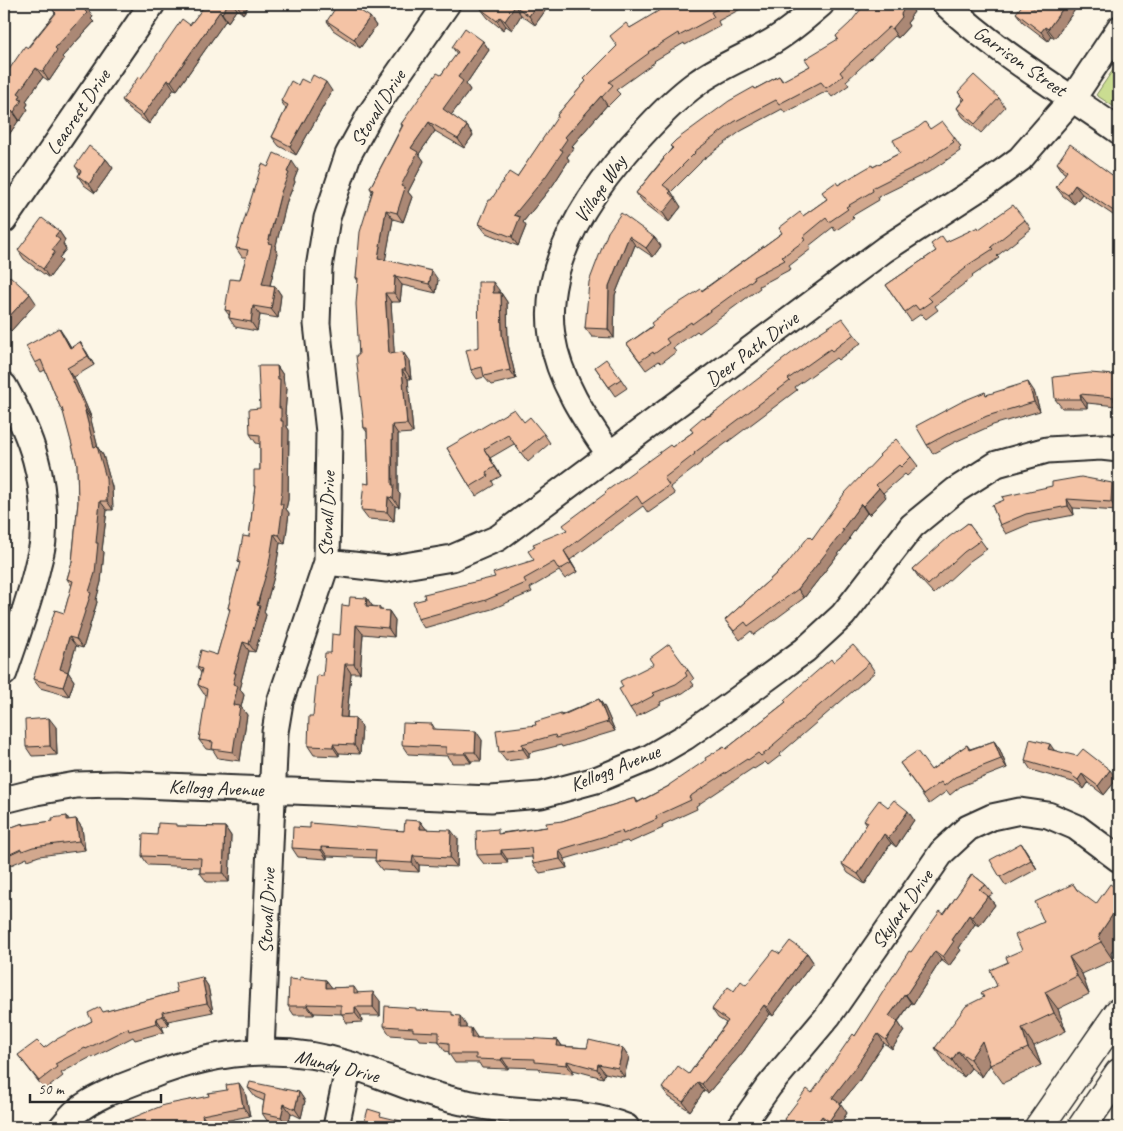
<svg xmlns="http://www.w3.org/2000/svg" width="1123" height="1131" viewBox="0 0 1123 1131" font-family="Caveat,sans-serif">
  <rect width="100%" height="100%" fill="#fcf5e5"/>
  <filter id="ink" filterUnits="userSpaceOnUse"><feTurbulence type="fractalNoise" baseFrequency=".02" numOctaves="2"/><feDisplacementMap in="SourceGraphic" scale="10" xChannelSelector="R" yChannelSelector="G"/><feConvolveMatrix kernelMatrix="1 2 1 2 8 2 1 2 1" color-interpolation-filters="sRGB"/></filter>
  <g filter="url(#ink)">
    <path fill="#cadd91" stroke="#7a845e" d="M1119 61V110L1096 95Z"/>
    <g fill="none" stroke-linecap="round" stroke-linejoin="round">
      <defs>
        <path id="minor" d="M946 4C998 53 1061 90 1119 131
          M4 220 152 4
          M4 386C32 437 47 479 43 538 43 547 40 556 38 564 30 601 16 637 4 673
          M610 455C585 419 559 381 552 336 540 257 598 180 649 127 664 111 679 96 697 83 720 66 748 56 773 41 790 31 806 17 821 4
          M327 562 387 569 452 558 498 538 885 249 990 181 1020 159 1073 98 1119 29
          M4 800 36 792 76 785 115 784 491 799 541 795 596 780 649 758 685 737 729 706 805 650 843 615 912 526 956 490 997 464 1047 450 1101 447 1119 449
          M261 1051 275 732 280 702 327 562 329 432 317 324 319 268 327 218 348 155 371 113 447 4
          M62 1127C67 1122 71 1115 77 1111 97 1095 122 1087 145 1078 212 1051 281 1042 351 1065 388 1078 424 1094 462 1102 473 1104 484 1107 496 1108 539 1114 585 1110 626 1127
          M336 1127 349 1065
          M740 1127 769 1086 828 1016 942 852 968 828 992 817 1020 811 1048 815 1076 827 1119 859"/>
        <path id="major" d="M1039 1127 1119 1012
          M1082 1127 1119 1073"/>
      </defs>
      <use href="#minor" stroke="#2b2b2b" stroke-width="29"/>
      <use href="#major" stroke="#2b2b2b" stroke-width="31"/>
      <use href="#minor" stroke="#fcf5e5" stroke-width="25"/>
      <use href="#major" stroke="#fcf5e5" stroke-width="28"/>
    </g>
    <path fill="#d2a88e" stroke="#2b2b2b" d="M206 4H250L243 14 237 9 228 22 226 20 177 90 174 89 149 124 129 109 122 100 141 78 190 25Z
      M485 4H550L535 25 521 15 512 30 506 26 503 30 488 18 481 9Z
      M674 4 677 8 685 4H750L718 21 720 26 685 45 684 43 654 61 655 62 616 90 620 94 608 106 607 105 572 146 574 148 567 157 569 160 553 185 523 222 526 226 518 246 486 233 479 224 491 200 517 177 558 117 557 115 586 81 584 79 617 46 630 28Z
      M907 4H908L914 12 910 17 911 18 907 23 909 26 898 38 895 36 846 81 849 85 832 97 827 91 785 113 782 109 741 131 701 161V162L671 192 681 207 669 222 643 202 636 193 672 148 670 146 755 89 779 76 783 81 810 66 838 39 836 36Z
      M1037 4H1079L1055 38 1051 36 1048 41 1023 22 1016 13 1034 8Z
      M87 8 93 17 91 19 94 22 62 57 64 59 49 81 43 77 26 101 28 104 26 107 28 109 20 121 19 120 4 142V84L5 82 4 80V77L55 13 53 10Z
      M370 17 376 26 360 48 333 30 327 21Z
      M483 41 489 50 466 84 470 90 451 115 467 126 473 135 464 148 435 131 419 154 424 161 408 192 412 197 403 222 393 219 385 260 438 280 436 293 402 285 400 302H391L394 353 403 352 409 361 411 379H408L413 433 398 434V492L400 494 399 507 395 506 394 521 368 519 361 510 369 484 367 432 364 428 359 355 358 281 356 278 372 191 370 188 402 126 401 124 441 75 457 54 452 47Z
      M309 83 332 91 296 155 279 146 272 137 286 109 281 101 298 85Z
      M958 92 999 98 1005 107 981 133 963 117 957 108 963 100Z
      M930 129 955 138 961 147 959 149 960 151 929 172 878 197 879 200 852 216 854 218 835 231 833 227 809 246 811 249 789 266 791 269 759 286 760 288 699 333 697 331 673 348 676 352 661 363 659 361 646 370 627 344 782 233 803 216 827 199 838 185 900 153Z
      M106 159 113 168 95 193 84 185 78 176 80 173 75 166Z
      M1057 163 1119 180V225L1115 219 1116 217 1082 194 1074 204 1063 196 1056 187 1066 174 1063 172Z
      M268 167 298 170 294 180 295 182 287 201 275 249 278 253 270 285 275 286 281 295 278 318 260 315 257 331 235 327 229 318V315L225 310 240 280 246 257H242L236 248Z
      M1025 220 1031 229 997 256 999 258 972 276 973 277 935 306 938 310 926 319 921 314 911 321 886 285 936 251 946 242 979 229Z
      M59 231 65 240 63 244 66 249 59 258 62 261 49 278 24 259 18 250Z
      M608 232 654 237 661 246 653 257 635 245 615 295 614 338 592 337 585 328Z
      M4 282 36 303 11 331 4 325Z
      M499 290V293H501L507 302 508 344 516 379 491 385 484 377 477 379 471 370 479 347Z
      M854 334 861 343 838 360 836 358 795 387 797 390 701 462V463L670 487 675 494 648 513 643 506 570 560 577 572 565 579 559 571 530 588 532 592 492 609 424 628 418 619 495 577 534 560 567 530 672 447 693 432 704 418Z
      M65 337 71 347 86 351 94 365 74 377 92 419 91 420 98 448 103 455 112 487 113 510H107L102 550 104 552 101 582 96 600 97 602 83 648 76 646 68 672 74 681 69 696 40 688 33 679 64 613 72 586 67 579 72 562 78 502 77 464 64 413 61 409 45 370 41 372 35 363Z
      M277 366 283 375 284 384 287 388 285 414 287 417V427L289 430 288 500 286 509 289 513 285 544 280 543 275 573 264 612 266 615 255 652 249 651 241 681 242 682 240 689 244 695 241 707 247 715 240 761 218 758 213 750 206 749 199 740 207 695 204 694 198 685 201 673 197 667 217 655 230 611 228 608 240 564 238 562 249 537 255 488 254 486 260 470V444L256 443 250 434Z
      M595 367 621 379 627 388 615 396Z
      M1115 375H1119V408L1117 406 1087 403V408H1062L1055 399Z
      M1034 391 1040 411 993 425 955 442 933 454 927 445 985 392 986 395Z
      M524 422 544 434 550 443 528 462 514 444 490 458 501 476 492 481 494 485 476 496 470 487 447 448Z
      M880 456 911 457 918 466 907 476 905 474 883 493 886 497 869 515 867 513 849 538 850 539 804 598 754 635 751 631 740 640 725 620 787 564 812 539Z
      M1119 492 1118 511 1073 508 1074 515 1032 523 1006 534 1000 525 992 505Z
      M968 523 987 549 970 561 934 594 919 578 913 569Z
      M367 598 372 606 379 607 381 610 389 611 395 620 394 637 363 634 360 673H351L347 718H355L362 727 360 754 339 753V756L314 755 308 746 313 716 323 676 331 653 340 635 349 606Z
      M833 662 869 663 875 672 780 754 781 755 768 765 765 762 754 769 753 768 696 806 697 809 662 825 663 828 629 843 627 841 565 859 567 868 540 873 533 864 532 857 507 859 508 863 484 864 477 855 501 833 547 827 562 821 635 798 638 802 669 786 726 749 786 702Z
      M688 670 694 679 691 681 694 685 683 693 660 702 661 704 636 717 630 708Z
      M599 699 605 708 615 731 562 747 561 745 529 753V758L506 761 499 752 536 725 561 715Z
      M432 724 435 729 482 740 481 761H471V763H452L447 756 408 754 402 745Z
      M56 727 57 755 32 756 26 747Z
      M994 741 1000 750 1007 768 961 786 950 795 947 791 929 804 900 763 931 770 967 745 970 749Z
      M1054 750 1117 779 1104 795 1088 783 1084 789 1076 783 1031 770 1025 761Z
      M888 807 914 820 896 847 891 843 865 884 848 873 842 864 867 824 864 820Z
      M67 816 69 820 76 819 82 828 85 850 39 856 28 860 27 858 4 868V830L23 823 24 825 53 821Z
      M420 821 426 829 458 839 457 867 419 865V872L382 870 375 861 376 858 327 856V859L298 857 292 848 310 828 404 831Z
      M178 826 225 827 231 836 229 882H207L200 873V867L148 865 142 856 157 835Z
      M1021 843 1027 852 1037 869 1006 886 1000 877Z
      M972 874 986 885 993 894 989 896 995 905 979 926 975 924 959 948 961 950 949 966 941 960 913 1004 911 1003 898 1022 904 1031 892 1049 884 1043 859 1081 840 1104 847 1113 838 1127H831L828 1125 827 1127H781L785 1121 784 1119 812 1093 855 1036 911 952 944 914Z
      M1073 884 1078 891 1111 953 1113 960 1082 974 1089 994 1058 1009 1066 1031 1034 1046 1041 1065 1003 1083 990 1065 982 1077 971 1068 964 1077 948 1066 935 1048 984 997 997 986 1008 962 1022 950Z
      M807 953 813 962 773 1016 770 1014 743 1052 708 1093 704 1091 690 1111 669 1097 662 1088 689 1074 726 1023 718 1018 712 1009 734 991 746 985 780 954Z
      M202 977 208 986 213 1012 168 1021 169 1025 162 1027 164 1032 135 1040 133 1037 92 1058 91 1057 61 1073 63 1076 45 1090 18 1055 44 1048 92 1021 104 1012 177 992Z
      M300 980H326L332 988 354 987 358 993 380 1001V1016H361L362 1022 347 1023 342 1014 314 1013V1015H294L288 1006Z
      M418 1010 454 1015 466 1025V1028L477 1037V1038L558 1040 562 1046 587 1048H623L629 1057 624 1077 605 1073 603 1078 573 1070V1074L541 1071 539 1068 508 1067V1069L482 1068 479 1063H455L449 1054V1052L445 1051 439 1042V1041L419 1040 417 1037 390 1035 384 1026Z
      M248 1088 299 1092 305 1101 301 1118 291 1113 288 1126 268 1122 262 1113 264 1101 255 1097Z
      M245 1092 250 1116 209 1124V1127H116Z"/>
    <path fill="#ab8874" stroke="#2b2b2b" d="M228 4H233L237 9 228 22 222 13Z
      M237 4H250L243 14 237 5Z
      M537 4H550L535 25 529 16Z
      M907 4H908L914 12 910 17 911 18 907 23 909 26 898 38 892 29 901 14 903 8Z
      M1066 4H1079L1055 38 1048 29Z
      M515 6 521 15 512 30 505 21Z
      M87 8 93 17 91 19 94 22 62 57 64 59 49 81 43 72 55 48Z
      M220 11 226 20 177 90 171 81Z
      M370 17 376 26 360 48 354 39Z
      M500 17 506 26 503 30 497 21Z
      M1045 27 1051 36 1048 41 1041 32Z
      M483 41 489 50 466 84 470 90 449 118 443 109 458 77Z
      M36 68 43 77 26 101 28 104 26 107 28 109 20 121 14 112 19 99 18 93Z
      M168 80 174 89 149 124 143 115Z
      M326 82 332 91 296 155 290 146Z
      M601 96 607 105 572 146 574 148 567 157 569 160 553 185 523 222 526 226 518 246 512 237 514 215 560 149 565 137Z
      M12 111 19 120 4 142V124Z
      M429 122 435 131 419 154 424 161 408 192 412 197 403 222 397 213 401 186 411 148Z
      M467 126 473 135 464 148 458 139Z
      M106 159 113 168 95 193 89 184Z
      M292 161 298 170 294 180 295 182 287 201 275 249 278 253 268 293 262 284 268 243 281 192 287 172Z
      M1075 185 1082 194 1074 204 1068 195Z
      M671 191 681 207 669 222 663 213 669 193Z
      M386 210 393 219 384 267 378 258Z
      M59 231 65 240 63 244 66 249 59 258 62 261 49 278 43 269 52 250 55 236Z
      M629 236 635 245 615 295 614 338 608 329 609 286Z
      M654 237 661 246 653 257 646 248Z
      M432 271 438 280 436 293 429 284Z
      M395 276 402 285 400 302 394 293Z
      M493 282 499 290V302L493 293Z
      M275 286 281 295 278 318 271 309Z
      M385 293 391 302 395 363 389 354Z
      M501 293 507 302 508 344 516 379 510 370 502 335Z
      M30 294 36 303 11 331 4 322Z
      M253 306 260 315 257 331 251 322Z
      M59 328 65 337 76 357 70 348Z
      M80 342 86 351 94 365 88 356Z
      M403 352 409 361 411 379 405 370Z
      M277 366 283 375 284 384 287 388 285 414 287 417V427L289 430 288 500 286 509 289 513 285 544 279 535 281 421 279 408Z
      M67 368 74 377 92 419 86 410Z
      M402 370 408 379 413 433 407 424Z
      M1028 382 1034 391 1040 411 1034 402Z
      M1080 394 1087 403V408L1081 399Z
      M85 411 91 420 98 448 103 455 112 487 113 510 107 501Z
      M392 425 398 434V492L400 494 399 507 393 498Z
      M484 449 490 458 501 476 495 467Z
      M1112 483 1119 492 1118 511 1111 502Z
      M879 488 886 497 869 515 863 506Z
      M388 497 395 506 394 521 387 512Z
      M1067 499 1073 508 1074 515 1068 506Z
      M100 501 107 510 102 550 104 552 101 582 96 600 97 602 83 648 76 639 89 592Z
      M861 504 867 513 849 538 850 539 804 598 798 589Z
      M274 534 280 543 275 573 264 612 266 615 255 652 249 644Z
      M564 551 570 560 577 572 571 563Z
      M367 598 373 607 366 606Z
      M389 611 395 620 394 637 388 628Z
      M356 625 363 634 360 673 354 664Z
      M69 637 76 646 66 678 60 669Z
      M243 642 249 651 241 681 242 682 240 689 244 695 241 707 247 715 240 761 233 752V684L234 673Z
      M345 664 351 673 346 726 340 717Z
      M68 672 74 681 69 696 63 687Z
      M599 699 605 708 615 731 608 722Z
      M49 718 56 727 57 755 50 746Z
      M355 718 362 727 360 754 354 745Z
      M476 731 482 740 481 761 475 752Z
      M994 741 1000 750 1007 768 1001 759Z
      M333 744 339 753V756L333 747Z
      M522 744 529 753V758L523 749Z
      M1050 744 1056 753 1048 749Z
      M465 752 471 761V763L465 754Z
      M1110 770 1117 779 1104 795 1098 786Z
      M1082 774 1088 783 1084 789 1078 780Z
      M908 811 914 820 896 847 889 838Z
      M76 819 82 828 85 850 79 841Z
      M420 821 427 830 420 829Z
      M225 827 231 836 229 882 223 873Z
      M451 830 458 839 457 867 450 858Z
      M884 834 891 843 865 884 858 874Z
      M1021 843 1027 852 1037 869 1031 860Z
      M321 847 327 856V859L321 850Z
      M501 850 507 859 508 863 501 854Z
      M559 850 565 859 567 868 560 859Z
      M413 856 419 865V872L412 863Z
      M988 896 995 905 979 926 972 917Z
      M1119 905V941L1111 953 1113 960 1101 942 1099 935Z
      M969 915 975 924 959 948 961 950 949 966 943 957 952 940Z
      M935 951 941 960 913 1004 906 995Z
      M807 953 813 962 773 1016 767 1007Z
      M1069 957 1082 974 1089 994 1077 976Z
      M202 977 208 986 213 1012 207 1003Z
      M326 980 333 989 326 988Z
      M373 992 380 1001V1016L373 1007Z
      M1045 992 1058 1009 1066 1031 1054 1013Z
      M905 994 911 1003 895 1025 889 1016Z
      M307 1004 314 1013V1015L307 1006Z
      M764 1005 770 1014 743 1052 708 1093 702 1084Z
      M355 1007 361 1016 362 1022 355 1013Z
      M162 1012 168 1021 169 1025 163 1016Z
      M460 1016 466 1025V1037L460 1028Z
      M156 1018 162 1027 164 1032 157 1023Z
      M898 1022 904 1031 892 1049 886 1040Z
      M471 1028 477 1037V1047L471 1038Z
      M1022 1028 1034 1046 1041 1065 1028 1048Z
      M878 1034 884 1043 859 1081 838 1107 832 1098Z
      M558 1040 564 1049 557 1046Z
      M982 1041 994 1059 982 1077 970 1059Z
      M623 1048 629 1057 624 1077 618 1068Z
      M958 1051 971 1068 964 1077 952 1060Z
      M502 1058 508 1067V1069L501 1060Z
      M567 1061 573 1070V1074L567 1065Z
      M598 1064 605 1073 603 1078 597 1069Z
      M698 1082 704 1091 690 1111 683 1102Z
      M239 1083 245 1092 250 1116 243 1107Z
      M299 1092 305 1101 301 1118 295 1109Z
      M284 1104 291 1113 288 1126 281 1117Z
      M841 1104 847 1113 838 1127H834L829 1121Z
      M202 1115 209 1124V1127H208L203 1120Z
      M822 1116 828 1125 827 1127H814Z"/>
    <path fill="#f4c3a5" stroke="#2b2b2b" d="M59 4H81L87 8 85 11 87 13 55 48 57 50 43 72 36 68 18 93 21 95 19 99 22 100 14 112 12 111 4 124V84L6 80 4 79V77L25 46 28 48 56 13 53 10Z
      M206 4H228L222 13 220 11 171 81 168 80 143 115 122 100 139 76 141 78 182 19 190 25Z
      M338 4H350L370 17 354 39 327 21Z
      M485 4H537L529 16 515 6 505 21 500 17 497 21 481 9Z
      M670 4H674L676 9 685 4H727L711 12 714 17 679 36 678 33 648 52 649 53 609 82 613 85 602 97 601 96 565 137 567 139 560 149 563 151 546 176 514 215 520 217 512 237 479 224 489 200H491L509 172 517 177 558 116 557 115 586 81 584 79 617 46 610 36 626 23 630 28Z
      M865 4H907L903 8 904 9 901 14 902 17 892 29 889 27 840 72 843 76 826 88 821 82 779 104 776 100 734 122 694 152 695 153 663 185 671 191 669 193 675 198 663 213 636 193 664 159 663 158 673 148 670 146 676 140 729 101 754 87 755 89 779 76 782 81 810 66 805 59 838 39 836 36 850 23Z
      M1023 4H1027L1034 8 1037 4H1066L1048 29 1045 27 1041 32 1016 13Z
      M465 28 483 41 458 77 463 81 443 109 467 126 458 139 429 122 411 148 418 152 401 186 405 188 397 213 386 210 378 258 432 271 429 284 395 276 394 293H385L389 354 403 352 405 370H402L407 424 392 425V485H394L393 498 388 497 387 512 361 510 364 483 369 484 367 428H364L356 355H359L356 304 358 278H356L360 232 373 190 370 188 403 125 401 124 437 73 441 75 458 52 452 47Z
      M313 75 326 82 290 146 272 137 288 105 281 101 291 81 298 85 301 79 309 83Z
      M974 75 999 98 975 124 957 108 965 99 958 92Z
      M942 121 955 138 952 140 954 142 922 163 872 188 873 191 846 207 848 209 829 222 826 218 803 237 805 240 782 257 785 260 753 277 754 279 692 324 691 322 666 339 669 343 654 354 653 352 640 361 627 344 653 326 651 323 668 310 701 289 702 291 782 233 779 228 800 212 803 216 827 199 822 192 836 182 838 185 872 165 873 167 900 153 893 140 916 129 925 122 930 129Z
      M1070 144 1119 180V182L1116 185 1119 187V221L1115 219 1118 214 1075 185 1068 195 1056 187 1067 171 1057 163Z
      M89 146 106 159 89 184 78 176 81 171 75 166Z
      M274 153 292 161 287 172 289 173 281 192 268 243 272 244 262 284 275 286 271 309 253 306 251 322 229 318 230 311 225 310 230 279 240 280 248 250 236 248 241 230 262 164 268 167Z
      M1013 205 1025 220 991 247 993 249 965 267 966 268 928 297 932 301 919 310 915 305 905 312 886 285 936 251 931 244 942 236 946 242 978 227 979 229Z
      M621 213 654 237 646 248 629 236 609 286 608 329 585 328 589 282 608 232Z
      M42 218 59 231 55 236 60 240 52 250 55 252 43 269 18 250Z
      M10 276 30 294 4 322V282Z
      M478 282H493V293H501L502 335 510 370 484 376 482 367 471 370 466 350 479 347Z
      M842 318 854 334 832 351 830 349 788 379 790 381 694 453 695 454 664 478 669 485 642 504 637 496 564 551 571 563 559 570 554 562 524 579 526 583 486 600 418 619 413 602 425 599 424 594 495 577 493 573 534 560 528 551 535 547 533 544 567 530 563 525 606 493 605 492 670 445 672 447 693 432 690 428 703 417 704 418 711 415 811 338Z
      M59 328 70 348 80 342 88 356 67 368 86 410 85 411 94 447 97 446 106 478 107 501H100L96 543H98L95 573 89 592 91 593 76 639 69 637 60 669 68 672 63 687 33 679 55 610 64 613 73 581 67 579 72 562 78 502 77 464 62 408 61 409 41 360 35 363 26 346Z
      M606 359 621 379 609 387 595 367Z
      M258 366H277L278 379H280L279 408H281V421H283L282 491 280 504H283L279 535 274 534 269 564 257 605 260 606 249 644 243 642 234 673H236L233 684 238 686 233 705 240 706 233 752 212 749 213 742 199 740 207 689 198 685 202 669 197 667 201 650 217 655 230 609 228 608 240 562H238L243 536 249 537 255 486H254V470H260V435L250 434 249 409 260 408Z
      M1090 373 1115 375V374L1119 375V401H1114V397L1080 394 1081 399H1055L1053 377Z
      M1028 382 1034 402 987 416 949 433 927 445 916 426 963 401 985 392 986 395Z
      M514 409 524 422 530 417 544 434 521 453 508 435 484 449 495 467 486 472 488 476 470 487 447 448Z
      M896 439 911 457 901 467 899 465 876 485 879 488 863 506 861 504 842 530H844L798 589 748 626 745 622 734 631 725 620 787 564 809 536 812 539 844 494 880 456 879 455Z
      M1081 477 1112 483 1111 502 1067 499 1068 506 1026 514 1000 525 992 505 1004 500 1002 497 1052 486V482Z
      M968 523 981 540 964 552 928 585 913 569 949 537Z
      M350 597 367 598 366 606 379 607V610L389 611 388 628 356 625 354 664H345L340 717 355 718 354 745 333 744V747L308 746 309 716H313L317 675 323 676 325 653H331L332 634 340 635 342 605 349 606Z
      M669 644 688 670 685 672 687 676 676 684 653 693 655 695 630 708 619 689 623 687 620 681 654 664 650 658Z
      M853 645 869 663 773 745 774 746 761 756 758 753 748 760 747 759 689 797 691 800 656 816 657 819 623 834 622 831 559 850 560 859 533 864 531 848 501 850V854L477 855 476 831 498 829V834L547 827 546 823 562 821 635 798 637 803 669 786V785L706 760 705 758 724 747 726 749 786 702 784 700 831 659 833 662Z
      M599 699 608 722 556 738 555 735 522 744 523 749 499 752 496 730 536 725 535 722 561 714V716Z
      M49 718 50 746 26 747 25 720Z
      M403 723 432 724V729L476 731 475 752H465V754H446V747L402 745Z
      M1030 739 1050 744 1048 749 1077 756 1083 749 1110 770 1098 786 1082 774 1078 780 1070 774 1025 761Z
      M994 741 1001 759 955 777 944 786 941 782 923 795 900 763 917 751 931 770 967 745 969 750Z
      M879 800 888 807 894 800 908 811 889 838 884 834 858 874 842 864 868 822 864 820Z
      M67 816V820L76 819 79 841 33 847 22 851 21 849 4 857V830L23 823V825L53 821 52 818Z
      M405 820 420 821V829L451 830 450 858 413 856 412 863 375 861 376 850 321 847V850L292 848 293 827 310 828V823L404 831Z
      M158 823 176 824V826L225 827 223 873H200L201 858 142 856 143 834 157 835Z
      M1021 843 1031 860 1000 877 990 860Z
      M972 874 986 885 979 889 988 896 972 917 969 915 952 940 954 941 943 957 935 951 906 995 905 994 889 1016 898 1022 886 1040 878 1034 852 1072 832 1098 841 1104 829 1121 822 1116 814 1127H781L785 1120 784 1119 807 1089 812 1093 853 1034 855 1036 909 951 911 952 940 911 944 914Z
      M1073 884 1077 890 1096 904 1110 884 1119 890V905L1099 935 1101 942 1069 957 1077 976 1045 992 1054 1013 1022 1028 1028 1048 990 1065 982 1041 970 1059 958 1051 952 1060 935 1048 966 1006 984 997 981 993 997 986 990 970 1008 962 1006 957 1022 950 1015 935 1044 922 1035 902Z
      M790 941 807 953 767 1007 764 1005 736 1043 702 1084 698 1082 683 1102 662 1088 678 1066 689 1074 728 1021 712 1009 728 987 734 991 741 981 746 985 774 950 780 954Z
      M202 977 207 1003 162 1012 163 1016 156 1018 157 1023 129 1031 128 1028 86 1049 85 1048 55 1064 57 1067 39 1081 18 1055 37 1041 44 1048 55 1040 92 1021 88 1013 100 1007 103 1012 177 992 175 983Z
      M300 977 326 980V988L354 987V993L373 992V1007H355V1013L341 1014V1005L307 1004V1006H288L289 979 300 980Z
      M385 1006 416 1008V1010L452 1012V1015L460 1016V1028H471V1038H523L558 1040 557 1046 587 1048 589 1040 623 1048 618 1068 598 1064 597 1069 567 1061V1065L535 1062V1059L502 1058 501 1060 476 1059V1054H449V1043L439 1042V1032L413 1031V1028L384 1026Z
      M250 1082 299 1092 295 1109 284 1104 281 1117 262 1113 265 1095 248 1088Z
      M239 1083 243 1107 202 1115 203 1120 162 1127H116L115 1125 164 1105 209 1096 208 1093 227 1090 226 1085Z
      M368 1109 381 1113 380 1116 401 1121 400 1124 415 1127H363Z"/>
  </g>
  <g text-anchor="middle" dominant-baseline="central" stroke-width="4" stroke-linejoin="round" paint-order="stroke">
    <g font-size="20" fill="#2b2b2b" stroke="#fcf5e5">
      <text transform="translate(1020 61) rotate(35)">Garrison Street</text>
      <text transform="translate(378 108) rotate(-58)">Stovall Drive</text>
      <text transform="translate(78 112) rotate(-56)">Leacrest Drive</text>
      <text transform="translate(600 189) rotate(-56)">Village Way</text>
      <text transform="translate(752 349) rotate(-37)">Deer Path Drive</text>
      <text transform="translate(327 514) rotate(-88)">Stovall Drive</text>
      <text transform="translate(615 768) rotate(-22)">Kellogg Avenue</text>
      <text transform="translate(216 788) rotate(2)">Kellogg Avenue</text>
      <text transform="translate(902 909) rotate(-55)">Skylark Drive</text>
      <text transform="translate(267 911) rotate(-88)">Stovall Drive</text>
      <text transform="translate(337 1066) rotate(14)">Mundy Drive</text>
    </g>
  </g>
  <rect width="1123" height="1131" fill="none" stroke="#fcf5e5" stroke-width="20"/>
  <rect x="10" y="10" width="1103" height="1111" fill="none" stroke="#2b2b2b" stroke-width="2" filter="url(#ink)"/>
  <path d="M30 1094v8h131v-8" fill="none" stroke="#2b2b2b" stroke-width="2.5"/>
  <text x="38" y="1094" font-size="15" fill="#2b2b2b" stroke="#fcf5e5" stroke-width="4" paint-order="stroke">50 m</text>
</svg>
